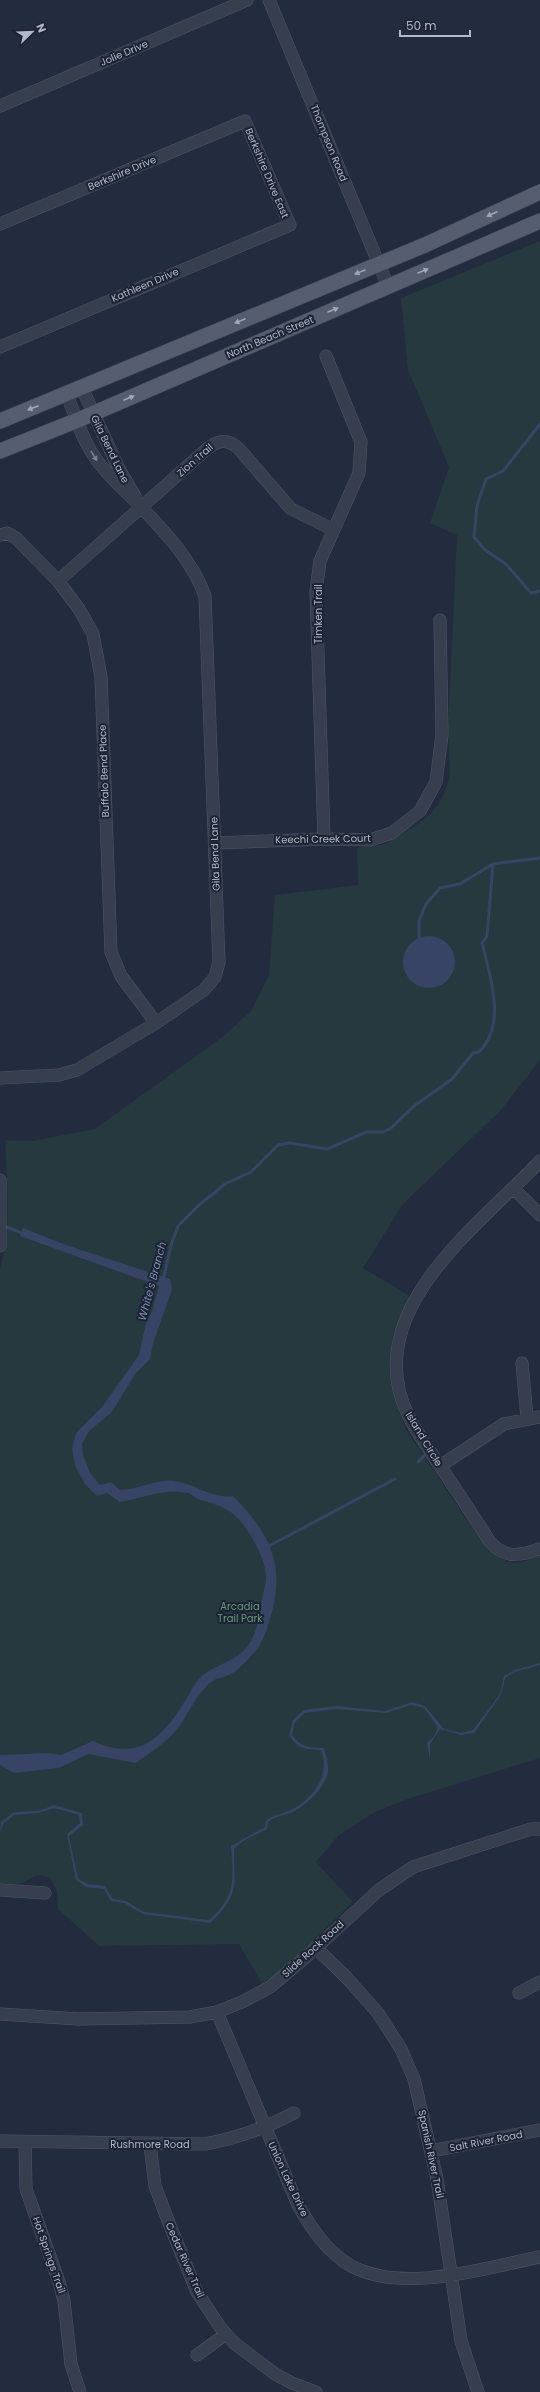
<svg xmlns="http://www.w3.org/2000/svg" width="540" height="2392" viewBox="0 0 540 2392" font-family="Poppins,sans-serif">
  <rect width="100%" height="100%" fill="#232b3e"/>
  <path fill="#25393f" d="M540 241V1060L501 1110 403 1204 363 1268 410 1296 393 1335 390 1376 396 1402 405 1428 486 1548C509 1567 513 1565 540 1556V1758L408 1799 375 1812 339 1835 316 1862 353 1902 289 1964 262 1984 239 1944 99 1946 58 1909 57 1890 49 1877C32 1873 35 1877 22 1883 16 1885 7 1884 0 1884V1269C12 1228 7 1183 5 1140L32 1141 95 1129 225 1035 251 1011 269 975 275 895 358 885 357 848 386 844 415 826 432 813 443 796 450 776 448 729 457 535 430 523 449 467 408 370 401 298Z"/>
  <path fill="#374465" d="M403 962a26 26 0 1 1 52 0a26 26 0 1 1-52 0Z
    M23 1228 66 1245 170 1279 172 1290 153 1343 150 1359 136 1373 111 1413 89 1431 82 1444 83 1455 90 1473 100 1485 111 1482 120 1490C139 1490 156 1478 175 1481 196 1484 211 1499 233 1496 269 1532 286 1565 271 1615 268 1626 264 1640 257 1649 252 1656 239 1670 231 1674 221 1679 214 1677 205 1688 192 1702 185 1721 172 1735 161 1746 148 1754 136 1763L88 1754 59 1768 14 1773 0 1765V1755L47 1753 61 1755 93 1741C136 1761 160 1741 183 1704 189 1696 194 1683 202 1676 216 1664 238 1661 249 1644 258 1630 260 1615 262 1599 263 1592 266 1585 266 1578 267 1560 245 1520 229 1511 220 1505 211 1503 201 1500 196 1499 192 1494 188 1493 163 1488 143 1498 120 1502L107 1493 97 1496 85 1484 75 1466 72 1448 76 1433 102 1407 139 1355 146 1323 152 1312 159 1286 20 1236Z
    M540 1663V1665L514 1672 505 1678 501 1695 474 1733 461 1735 440 1729 430 1744V1760L427 1743 435 1735 438 1727 424 1708 411 1705 386 1713 335 1709 305 1713 295 1722 292 1735C301 1747 309 1748 324 1748 326 1755 330 1767 327 1775 323 1790 305 1806 291 1813 283 1816 275 1816 268 1822L267 1829 243 1841 234 1848C234 1887 240 1895 210 1923L143 1914 124 1903 111 1901 104 1889 86 1887 76 1880 67 1834 80 1823 79 1815 54 1808 38 1813 14 1815 3 1824 0 1833 1 1822 14 1812 38 1811 54 1805 82 1813 83 1825 69 1836 78 1879 88 1884 105 1886 113 1899 126 1901 144 1912 209 1920C237 1896 233 1880 231 1846L265 1827 266 1821C274 1814 282 1814 291 1810 313 1799 331 1775 321 1750 304 1749 299 1750 289 1735L293 1720 304 1710 336 1706 385 1711 412 1702 425 1706 444 1729 460 1733 473 1730 500 1694 504 1676 514 1670Z"/>
  <g fill="none" stroke-linecap="round" stroke-linejoin="round">
    <path stroke="#374465" stroke-width="3" d="M540 424 503 471 486 479 477 506 474 537 485 550 506 564 531 593 540 591
      M419 940V921L426 904 440 888 460 884 493 864 540 858
      M6 1227 25 1234
      M163 1280 172 1242 178 1226 199 1205 225 1184 251 1172 278 1145 290 1143 327 1149 366 1132H383L391 1128 414 1106 452 1079 473 1053 479 1052C507 1024 490 976 482 943L487 936 493 864
      M418 1462 425 1455
      M267 1547 395 1479"/>
    <defs>
      <path id="minor" d="M269 0 388 286
        M0 106 247 0
        M0 224 245 121 290 225 0 347
        M82 388 119 469 135 496
        M0 535 7 533 16 538 58 581 79 609 93 634 101 677 111 952 121 976 156 1023
        M58 581 208 448C220 439 229 439 240 450L291 509 334 530
        M324 839 316 591 320 561 359 473 361 442 326 356
        M215 843 324 839 370 840 392 833 420 811 436 782 442 735 440 620
        M0 1078 59 1075 77 1070 156 1023 204 990 215 977 219 962 205 596C193 562 166 533 141 507 125 490 107 476 94 456 82 439 75 415 67 395
        M540 1161C479 1226 358 1311 408 1415 417 1433 429 1450 440 1466 457 1491 474 1517 490 1542 505 1559 520 1556 540 1549
        M0 1180V1246
        M513 1188 540 1215
        M522 1363 527 1418
        M440 1466 504 1424 540 1417
        M0 1890 45 1893
        M315 1947 346 1977 378 2013 401 2049 414 2079 437 2179 461 2341 478 2392
        M519 1993 540 1982
        M217 2012 298 2205C311 2228 327 2252 351 2266 404 2294 484 2268 540 2257
        M0 2014 78 2019 190 2017 217 2012 242 2002 270 1987 306 1957 379 1890 413 1867 531 1829H540
        M0 2141 205 2144C237 2138 264 2129 294 2113
        M25 2142 26 2189 59 2282 64 2301 71 2364 80 2392
        M150 2144 155 2186 167 2218 197 2292 220 2327 234 2343 275 2374 292 2383 316 2392
        M431 2151 540 2130
        M197 2355 226 2334"/>
      <path id="major" d="M0 421 425 245 540 192
        M0 451 78 420 540 221"/>
    </defs>
    <use href="#minor" stroke="#4f5666" stroke-width="13"/>
    <use href="#major" stroke="#404757" stroke-width="16"/>
    <use href="#minor" stroke="#373e4e" stroke-width="12"/>
    <use href="#major" stroke="#555d6e" stroke-width="15"/>
  </g>
  <defs><path id="oneway-solid" d="M-6-.8H1V-3.2L6.5 0L1 3.2V.8H-6Z"/></defs>
  <g fill="#a0a7b7">
    <use href="#oneway-solid" transform="translate(492 214) rotate(155)"/>
    <use href="#oneway-solid" transform="translate(423 271) rotate(-23)"/>
    <use href="#oneway-solid" transform="translate(360 272) rotate(158)"/>
    <use href="#oneway-solid" transform="translate(333 310) rotate(-23)"/>
    <use href="#oneway-solid" transform="translate(240 321) rotate(158)"/>
    <use href="#oneway-solid" transform="translate(129 398) rotate(-23)"/>
    <use href="#oneway-solid" transform="translate(33 408) rotate(159)"/>
  </g>
  <use fill="#7b8292" href="#oneway-solid" transform="translate(94 456) rotate(59)"/>
  <g text-anchor="middle" dominant-baseline="central" stroke-width="4" stroke-linejoin="round" paint-order="stroke">
    <g font-size="10" fill="#b3b9c9" stroke="#1c2333">
      <text transform="translate(124 53) rotate(-23)">Jolie Drive</text>
      <text transform="translate(329 143) rotate(68)">Thompson Road</text>
      <text transform="translate(122 173) rotate(-23)">Berkshire Drive</text>
      <text transform="translate(267 173) rotate(67)">Berkshire Drive East</text>
      <text transform="translate(145 285) rotate(-23)">Kathleen Drive</text>
      <text transform="translate(270 337) rotate(-23)">North Beach Street</text>
      <text transform="translate(110 449) rotate(64)">Gila Bend Lane</text>
      <text transform="translate(195 460) rotate(-41)">Zion Trail</text>
      <text transform="translate(318 614) rotate(-90)">Timken Trail</text>
      <text transform="translate(104 771) rotate(-92)">Buffalo Bend Place</text>
      <text transform="translate(323 839) rotate(-1)">Keechi Creek Court</text>
      <text transform="translate(215 854) rotate(-92)">Gila Bend Lane</text>
      <text transform="translate(424 1439) rotate(59)">Island Circle</text>
      <text transform="translate(313 1949) rotate(-42)">Slide Rock Road</text>
      <text transform="translate(486 2141) rotate(-11)">Salt River Road</text>
      <text x="150" y="2144">Rushmore Road</text>
      <text transform="translate(431 2154) rotate(78)">Spanish River Trail</text>
      <text transform="translate(288 2179) rotate(65)">Union Lake Drive</text>
      <text transform="translate(49 2255) rotate(71)">Hot Springs Trail</text>
      <text transform="translate(185 2260) rotate(66)">Cedar River Trail</text>
    </g>
    <g font-size="10" fill="#6a9a7b" stroke="#1c2333">
      <text x="240" y="1606">Arcadia<tspan x="240" dy="12">Trail Park</tspan></text>
    </g>
    <g font-size="11" font-style="italic" fill="#7b8bb1" stroke="#1c2333">
      <text transform="translate(152 1281) rotate(-75)">White's Branch</text>
    </g>
  </g>
  <g transform="translate(32 32) rotate(67)" stroke="#1c2333" stroke-width="3" paint-order="stroke">
  <path d="M0-3L7 15L0 10L-7 15Z" fill="#b3b9c9"/>
  <text y="-6" font-size="11" font-weight="bold" text-anchor="middle" fill="#b3b9c9">N</text>
  </g>
  <path d="M400 30v6h70v-6" fill="none" stroke="#b3b9c9" stroke-width="2"/>
  <text x="406" y="30" font-size="12" fill="#b3b9c9" stroke="#1c2333" stroke-width="3" paint-order="stroke">50 m</text>
</svg>
